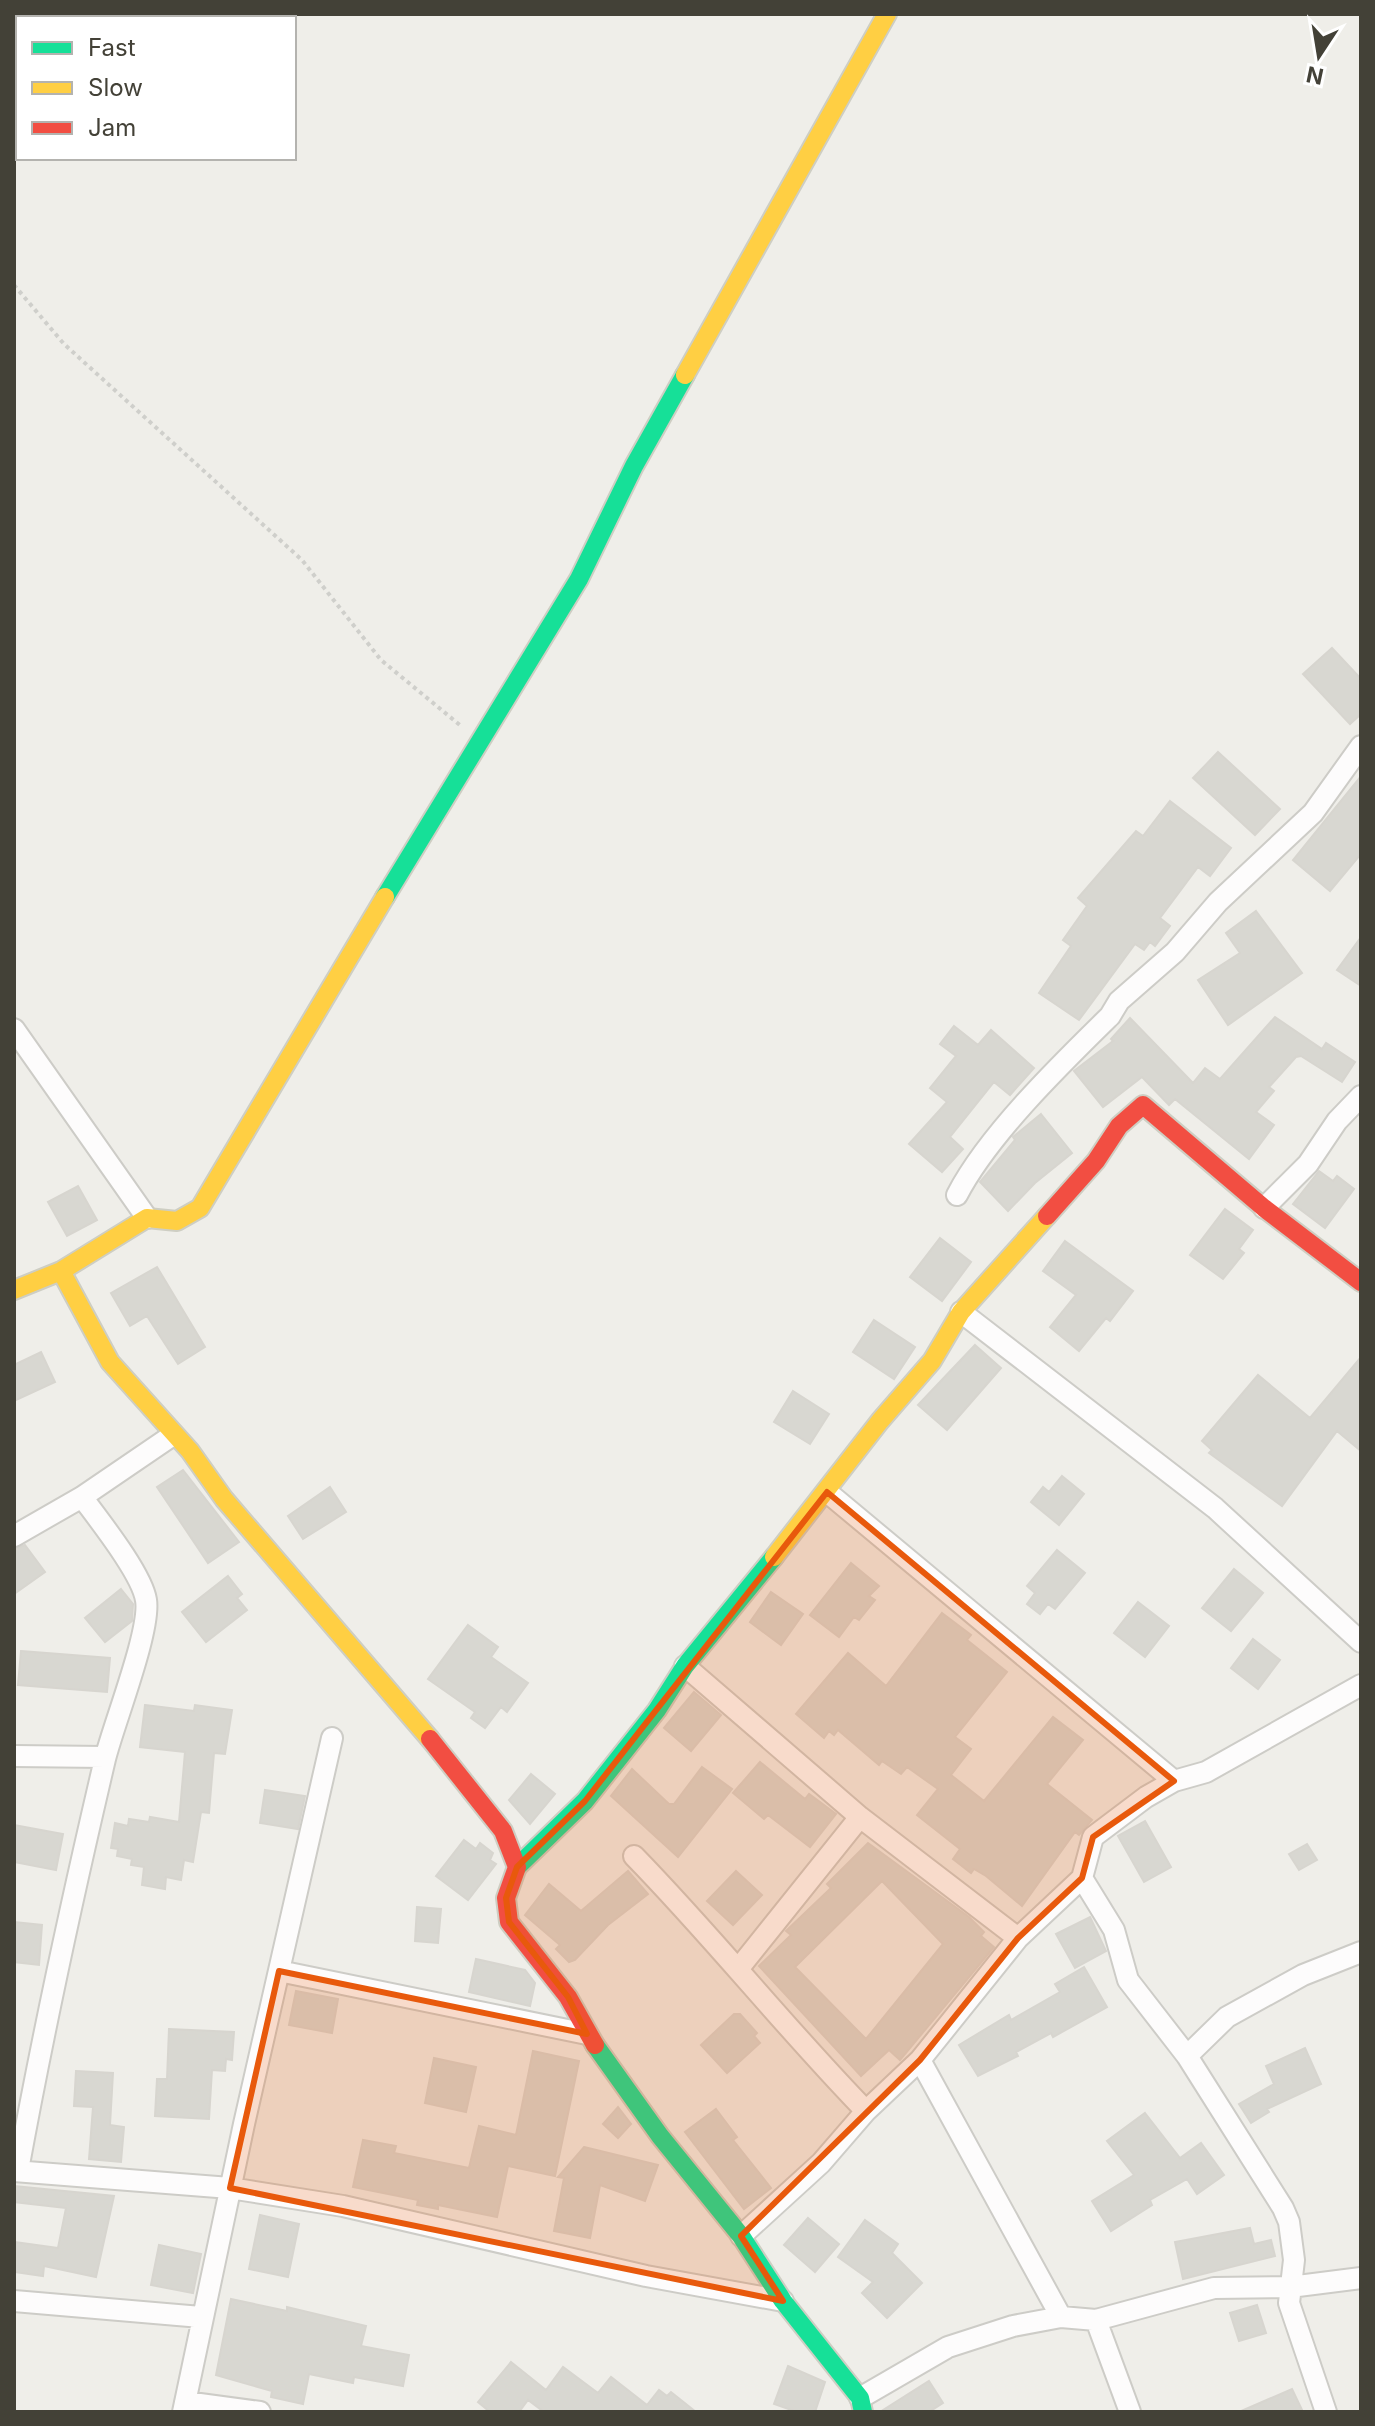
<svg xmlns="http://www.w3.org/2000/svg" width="1375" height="2426" viewBox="0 0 1375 2426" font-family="Inter,sans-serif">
  <rect width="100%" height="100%" fill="#efeee9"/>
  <path fill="#d8d7d1" stroke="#d7d5cf" stroke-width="2" fill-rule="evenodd" d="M1332 648 1361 679V714L1350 724 1303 674Z
    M1218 752 1280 809 1255 835 1193 778Z
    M1361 776V854L1330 891 1293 860Z
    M1170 801 1231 848 1210 876 1198 867 1160 918 1170 926 1155 946 1150 942 1144 950 1135 944 1079 1020 1039 993 1071 946 1063 940 1087 906 1078 898 1136 831 1143 836Z
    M1256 911 1302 973 1228 1025 1198 980 1240 953 1226 933Z
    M1361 937V986L1337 970Z
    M1275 1017 1322 1049 1326 1043 1355 1062 1342 1082 1301 1056 1296 1057 1269 1087 1274 1091 1256 1112 1274 1125 1249 1159 1175 1099 1169 1105 1142 1077 1103 1107 1074 1071 1113 1041 1111 1039 1130 1018 1193 1083 1205 1068 1220 1079Z
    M954 1026 978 1045 991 1030 1034 1068 1010 1095 994 1082 950 1137 963 1149 942 1172 909 1144 947 1102 930 1088 956 1056 940 1044Z
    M1041 1114 1072 1153 1035 1183 1008 1211 980 1182 1015 1140 1013 1137Z
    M1319 1171 1333 1181 1337 1176 1354 1189 1325 1228 1293 1204Z
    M78 1186 97 1220 67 1236 48 1202Z
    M1225 1209 1253 1230 1239 1249 1244 1253 1223 1279 1190 1255Z
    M940 1238 971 1262 942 1301 910 1277Z
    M1065 1241 1133 1291 1110 1321 1106 1318 1079 1351 1050 1327 1076 1295 1043 1271Z
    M157 1267 205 1347 178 1364 147 1316 130 1326 111 1293Z
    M874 1320 915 1347 894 1379 853 1352Z
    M975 1345 1001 1368 947 1430 918 1405Z
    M41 1352 55 1382 14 1401V1365Z
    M1361 1357V1451L1337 1431 1282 1506 1209 1453 1212 1450 1202 1441 1258 1375 1310 1418Z
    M793 1391 829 1414 810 1444 774 1422Z
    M183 1470 239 1542 208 1563 157 1487Z
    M1062 1476 1084 1494 1059 1525 1031 1502 1043 1487 1049 1492Z
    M330 1487 346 1512 303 1539 288 1516Z
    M25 1545 45 1572 14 1594V1549Z
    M1057 1550 1085 1573 1055 1609 1048 1604 1040 1614 1027 1604 1035 1593 1027 1586Z
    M851 1563 879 1586 869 1596 875 1600 859 1620 854 1617 839 1637 810 1615Z
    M1234 1569 1263 1593 1231 1631 1202 1608Z
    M228 1576 242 1594 237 1598 247 1610 206 1642 182 1612Z
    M121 1589 133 1604 132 1621 105 1642 85 1618Z
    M771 1592 803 1614 781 1645 750 1622Z
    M1138 1602 1169 1626 1145 1657 1114 1633Z
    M942 1613 971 1635 967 1640 1007 1672 955 1737 971 1749 951 1775 984 1801 1053 1717 1083 1740 1047 1784 1092 1820 1079 1835 1075 1832 1022 1906 986 1876 974 1869 971 1873 953 1859 960 1849 917 1815 938 1789 907 1767 901 1774 882 1761 879 1765 838 1730 834 1735 829 1731 824 1738 796 1714 848 1653 886 1686Z
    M468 1625 498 1647 491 1657 528 1683 507 1712 501 1707 485 1728 471 1718 475 1712 428 1679Z
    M1253 1639 1280 1660 1258 1689 1231 1668Z
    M21 1651 110 1658 107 1692 18 1685Z
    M694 1692 721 1715 691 1751 664 1728Z
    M145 1705 194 1711 195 1705 232 1710 225 1754 214 1753 209 1813 201 1812 193 1862 184 1860 181 1880 166 1877 165 1889 142 1885 144 1867 131 1865 132 1859 117 1856 118 1849 111 1848 115 1823 128 1826 129 1819 149 1822 150 1817 179 1822 185 1752 140 1747Z
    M760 1762 805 1799 809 1794 836 1814 810 1847 768 1815 764 1819 733 1793Z
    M702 1767 732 1789 678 1857 611 1796 632 1769 669 1804H674Z
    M531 1774 555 1794 530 1824 509 1800Z
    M265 1790 305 1796 298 1829 260 1823Z
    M1145 1821 1171 1867 1144 1882 1118 1836Z
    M14 1825 63 1834 56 1870 14 1862Z
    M464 1840 476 1849 480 1843 493 1853 490 1860 496 1864 468 1900 436 1876Z
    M868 1843 969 1917 984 1932 981 1936 994 1947 900 2060 889 2050 861 2076 759 1966 791 1935 786 1931 831 1888 827 1884ZM882 1881 943 1944 866 2039 795 1967Z
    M1307 1844 1317 1860 1299 1870 1289 1854Z
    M628 1871 648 1894 608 1925 575 1960 569 1962 556 1949 560 1945 525 1915 549 1884 581 1911Z
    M736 1871 762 1895 733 1925 707 1901Z
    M417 1907 441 1909 438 1943 415 1941Z
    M1090 1917 1106 1951 1075 1968 1056 1934Z
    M14 1922 42 1925 39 1965 14 1962Z
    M476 1959 525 1970 535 1983 530 2006 469 1992Z
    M1084 1967 1107 2007 1053 2037 1051 2033 1016 2052 1018 2056 978 2076 959 2045 1009 2015 1011 2020 1060 1992 1055 1984Z
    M296 1991 338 1999 332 2033 289 2025Z
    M734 2014H740L757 2033 754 2036 760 2043 727 2073 701 2045Z
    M169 2029 234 2032 232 2060 226 2059 225 2071 212 2070 209 2119 155 2116 157 2079H167Z
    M1305 2048 1321 2084 1267 2109 1269 2112 1251 2123 1239 2104 1274 2084 1266 2066Z
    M533 2051 579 2061 555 2176 508 2166 497 2217 438 2205V2209L417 2205 418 2200 353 2187 363 2140 396 2146 394 2153 469 2168 479 2126 516 2135Z
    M434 2058 476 2067 466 2112 425 2103Z
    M76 2071 113 2073 110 2125 124 2127 121 2162 89 2159 93 2107 74 2106Z
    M618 2107 631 2124 618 2138 603 2124Z
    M716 2109 737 2137 733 2140 771 2188 744 2209 685 2132Z
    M1145 2113 1180 2158 1201 2143 1224 2175 1197 2194 1187 2179 1150 2200 1152 2205 1111 2231 1092 2201 1134 2175 1107 2141Z
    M584 2147 658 2165 645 2201 600 2185 590 2238 554 2231 564 2178 558 2177Z
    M14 2186 114 2196 96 2277 44 2266 43 2276 14 2272V2242L58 2248 66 2208 14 2202Z
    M260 2215 299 2224 288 2277 249 2269Z
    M808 2218 839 2244 815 2272 784 2245Z
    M865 2220 898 2244 892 2253 922 2283 887 2318 862 2293 873 2282 838 2257Z
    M1250 2228 1254 2244 1271 2240 1275 2256 1183 2279 1175 2242Z
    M159 2245 201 2254 193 2293 151 2285Z
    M231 2299 287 2311V2307L366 2326 361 2346 409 2355 403 2386 354 2377 353 2383 309 2374 303 2404 271 2397 272 2391 216 2375Z
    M1257 2305 1266 2333 1239 2341 1230 2313Z
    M511 2362 546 2390 563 2367 598 2393 611 2377 647 2405 659 2390 667 2396 671 2392 696 2412H544L528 2400 519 2412H490L478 2402Z
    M788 2366 825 2382 815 2412H797L774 2404Z
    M929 2381 943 2403 929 2412H880Z
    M1292 2389 1303 2412H1239Z"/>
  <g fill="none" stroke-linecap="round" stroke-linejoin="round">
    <defs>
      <path id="street" d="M14 1029 147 1218
        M957 1195C988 1135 1061 1064 1110 1016L1119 1001 1175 952 1218 902 1313 813 1361 746
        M1264 1208 1308 1164 1337 1121 1361 1096
        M961 1312 1215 1508 1361 1642
        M827 1492 1174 1781
        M14 1536 82 1497 173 1435
        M685 1666 860 1817 1018 1938
        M14 1756 105 1757
        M634 1856C715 1939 786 2029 866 2111
        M1082 1878 1114 1930 1128 1980 1187 2056 1283 2208 1289 2222 1294 2260 1289 2303 1326 2412
        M739 1968 860 1817
        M279 1971 587 2034
        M1187 2056 1227 2017 1303 1975 1361 1952
        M920 2060 1061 2317
        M18 2170C43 2033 73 1895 105 1759 114 1723 151 1630 146 1600 142 1574 99 1520 82 1497
        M14 2171 230 2188 343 2206 646 2276 783 2301
        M741 2236 821 2163 866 2111 920 2060 1018 1938 1082 1878 1093 1837 1146 1797 1174 1781 1206 1772 1361 1685
        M14 2301 201 2317
        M1096 2320 1130 2412
        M860 2398 948 2347 1013 2326 1061 2317 1096 2320 1214 2288 1290 2287 1361 2278
        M185 2402 260 2412
        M183 2412 244 2124 332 1738"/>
      <path id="fast" d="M385 897 579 579 634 466 685 375
        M517 1867 585 1801 657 1710 685 1666 774 1557
        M595 2045 660 2136 741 2236 783 2301 860 2398 863 2412"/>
      <path id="slow" d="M685 375 887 14
        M61 1271 110 1362 190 1451 224 1499 430 1739
        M14 1290 61 1271 147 1218 177 1221 200 1208 385 897
        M774 1557 880 1421 932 1361 961 1312 1047 1216"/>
      <path id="jam" d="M1047 1216 1096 1161 1119 1126 1143 1105 1264 1208 1361 1282
        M430 1739 503 1831 517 1867 506 1898 509 1922 568 1997 595 2045"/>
    </defs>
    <use href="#street" stroke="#cdccc7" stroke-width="24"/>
    <use href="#fast" stroke="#cecec3" stroke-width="22"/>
    <use href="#slow" stroke="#cecec3" stroke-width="22"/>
    <use href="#jam" stroke="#cecec3" stroke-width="22"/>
    <path stroke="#cfcfcb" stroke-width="4" stroke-dasharray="4 4" stroke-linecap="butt" d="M14 285 64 344 302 560 381 660 461 726"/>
    <use href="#street" stroke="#fdfcfc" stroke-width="20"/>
    <use href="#fast" stroke="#16e098" stroke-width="18"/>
    <use href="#slow" stroke="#ffcf43" stroke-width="18"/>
    <use href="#jam" stroke="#f24e42" stroke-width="18"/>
  </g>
  <path fill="#e8590c" fill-opacity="0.2" stroke="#e8590c" stroke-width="6" stroke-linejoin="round" d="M827 1492 1174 1781 1093 1837 1082 1878 1018 1938 920 2060 741 2236 783 2301 230 2188 279 1971 587 2034 568 1997 509 1922 506 1898 517 1867 585 1801Z"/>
  <rect width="1375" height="2426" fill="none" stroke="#434137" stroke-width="32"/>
  <rect x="16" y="16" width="280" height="144" fill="#ffffff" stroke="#b4b3af" stroke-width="2"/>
  <rect x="32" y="42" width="40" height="12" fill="#16e098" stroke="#b4b3af" stroke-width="2"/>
  <text x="88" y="56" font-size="24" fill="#434137">Fast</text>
  <rect x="32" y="82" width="40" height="12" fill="#ffcf43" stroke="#b4b3af" stroke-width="2"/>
  <text x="88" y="96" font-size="24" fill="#434137">Slow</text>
  <rect x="32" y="122" width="40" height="12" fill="#f24e42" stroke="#b4b3af" stroke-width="2"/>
  <text x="88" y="136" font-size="24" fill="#434137">Jam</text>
  <g transform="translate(1319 56) rotate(192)" stroke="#ffffff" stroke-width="6" paint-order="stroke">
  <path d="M0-6L14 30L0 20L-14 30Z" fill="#434137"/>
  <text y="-12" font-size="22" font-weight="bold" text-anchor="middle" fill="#434137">N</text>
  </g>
</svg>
